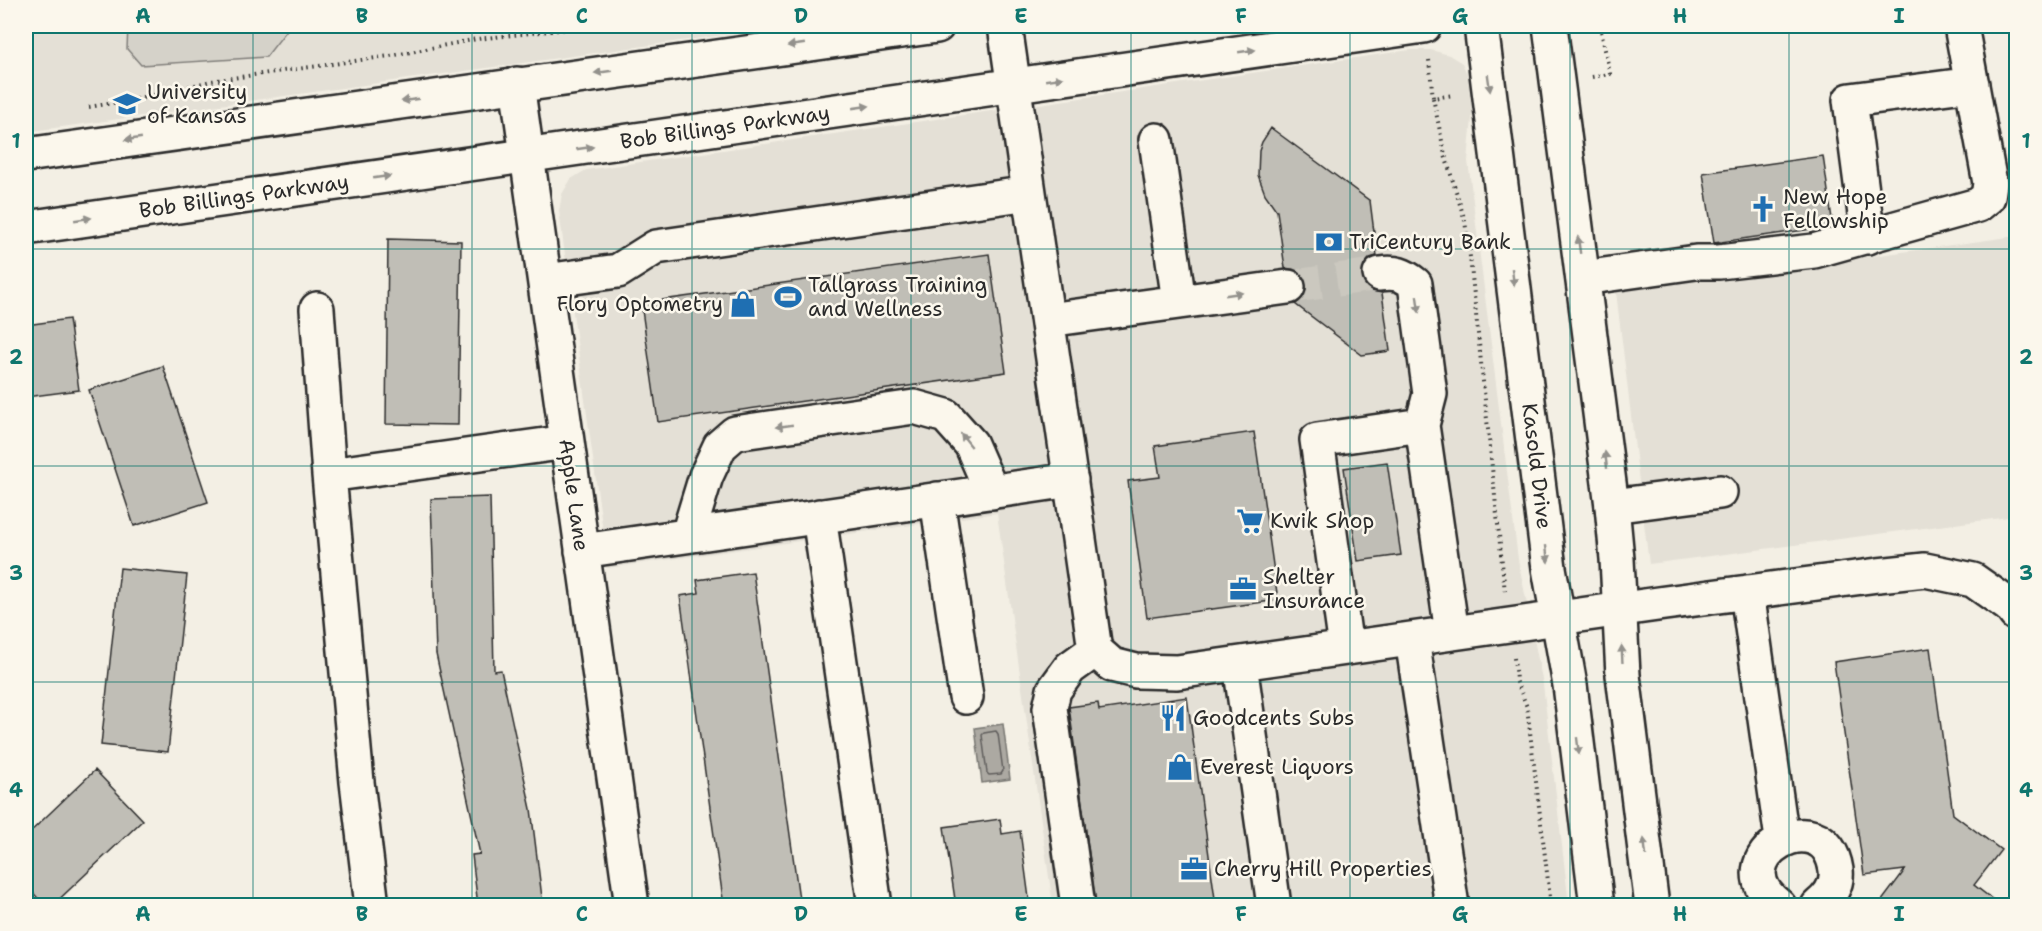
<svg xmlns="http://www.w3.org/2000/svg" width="2042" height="931" viewBox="0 0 2042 931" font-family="'Shantell Sans',sans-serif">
  <rect width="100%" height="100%" fill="#f3efe4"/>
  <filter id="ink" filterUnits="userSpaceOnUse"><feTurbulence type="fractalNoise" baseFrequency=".0167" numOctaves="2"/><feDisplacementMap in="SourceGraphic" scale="12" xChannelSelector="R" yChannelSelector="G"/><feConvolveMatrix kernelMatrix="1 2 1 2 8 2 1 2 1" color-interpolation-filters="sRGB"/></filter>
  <g filter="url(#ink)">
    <path fill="#e4e0d6" d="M26 26H788L26 132Z
      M1410 50H1431L1449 55 1462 63 1469 78 1473 108 1468 161 1518 559 1543 684 1569 905H1053L997 513 608 568 559 211 562 194 571 179 586 170Z
      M2016 236V516L1649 564 1616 292Z"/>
    <path fill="#d5d2c9" stroke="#807e7a" stroke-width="1.5" d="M128 26H290L266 57 141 65 127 49Z"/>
    <path fill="#aca9a2" stroke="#787772" stroke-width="1.5" d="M1003 724 1010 779 982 783 975 728Z"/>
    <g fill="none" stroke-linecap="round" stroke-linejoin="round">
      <path stroke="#5f5d5b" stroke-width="1.5" d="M996 731 998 734 1003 771 1001 774 989 775 987 773 982 735 984 733Z"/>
    </g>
    <path fill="#c0beb6" stroke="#2b2b2b" stroke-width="1.5" d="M1271 128 1370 201 1377 256 1370 258 1363 266 1361 276 1365 285 1372 291 1382 293 1390 351 1362 355 1295 304 1300 301 1305 295 1306 284 1303 276 1296 270 1285 268 1277 211 1265 194 1258 175 1259 151 1262 142Z
      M1823 156 1833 226 1714 243 1703 173Z
      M388 239 461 241 458 425 386 424Z
      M989 254 1006 372 658 422 641 303Z
      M69 319 79 390 26 397V325Z
      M163 366 208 502 134 526 89 390Z
      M1254 432 1278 600 1147 618 1128 481 1160 477 1155 446Z
      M1387 462 1401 555 1358 561 1344 468Z
      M490 497 494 671 501 670 531 809 543 906H478L472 855 480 854 436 654 431 499Z
      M120 568 187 575 168 752 101 745Z
      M753 572 800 906H724L680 596 699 593 697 580Z
      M1930 648 1953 814 2001 850 1974 885 2001 906H1878L1905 870 1864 875 1834 662Z
      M1187 697 1216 906H1096L1069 707 1098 703 1099 710Z
      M95 770 143 820 52 906H45L26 885V836Z
      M1000 819 1002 834 1020 831 1030 906H956L944 827Z"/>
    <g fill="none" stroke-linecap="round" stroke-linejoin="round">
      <path stroke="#cbc8bf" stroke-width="33" stroke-dasharray="33 16" stroke-linecap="butt" d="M1288 287 1380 274"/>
      <defs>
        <path id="minor" d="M1005 26 1095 650 1112 665 1136 671 1177 672 1665 603 1878 575 1925 570 1973 580 2010 606 2016 614
          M517 84 632 906
          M1868 237 1850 100 1972 84
          M1380 274C1396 272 1403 274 1415 284L1430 394 1422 425
          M1583 278 1696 262H1719L1814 251 1978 205 1988 197 1990 183 1961 26
          M545 281 618 271 656 247 1029 193
          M1179 302 1288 287
          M317 309 329 475 567 442
          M1048 320 1179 302 1156 140
          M329 475 357 782 372 906
          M937 499 966 697
          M1612 506 1720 492
          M819 516 875 906
          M688 535 706 476 720 446 735 433 914 407 946 416 971 444 992 492
          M582 551 1071 480
          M1747 592 1782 839
          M1412 639 1452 906
          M1346 648 1317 440 1422 425 1452 633
          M1240 664 1274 906
          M1078 906 1050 708 1054 690 1070 668 1095 650
          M1779 906C1715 858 1825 796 1836 870 1838 885 1829 897 1818 906"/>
        <path id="major" d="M1481 26 1549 568 1570 685 1597 906
          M1550 26 1612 506 1617 559 1623 675 1652 906
          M26 155 937 26
          M26 228 1424 26"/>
      </defs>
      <use href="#minor" stroke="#2b2b2b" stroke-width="38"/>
      <use href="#major" stroke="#2b2b2b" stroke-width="38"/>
      <path stroke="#2b2b2b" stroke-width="4" stroke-dasharray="1.5 4.5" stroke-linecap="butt" d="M1429 60 1433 98 1454 95
        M1592 77 1610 74 1600 26
        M1433 98 1445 155 1465 221 1470 257 1505 592
        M89 107 138 99 211 81 390 56 477 39 595 26
        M1514 658 1516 680 1527 707 1551 906"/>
      <use href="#minor" stroke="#fbf7ec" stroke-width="33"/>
      <use href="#major" stroke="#fbf7ec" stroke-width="33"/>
    </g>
    <defs><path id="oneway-solid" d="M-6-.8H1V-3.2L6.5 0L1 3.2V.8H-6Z" transform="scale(1.5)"/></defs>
    <g fill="#93918c">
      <use href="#oneway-solid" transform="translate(796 45) rotate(172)"/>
      <use href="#oneway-solid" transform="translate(1247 51) rotate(-8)"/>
      <use href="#oneway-solid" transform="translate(603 72) rotate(172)"/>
      <use href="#oneway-solid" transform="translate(1054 79) rotate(-8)"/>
      <use href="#oneway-solid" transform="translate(1489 83) rotate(82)"/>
      <use href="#oneway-solid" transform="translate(410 100) rotate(172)"/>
      <use href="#oneway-solid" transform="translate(861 107) rotate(-8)"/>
      <use href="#oneway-solid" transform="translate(133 139) rotate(172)"/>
      <use href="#oneway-solid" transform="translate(585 148) rotate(-8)"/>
      <use href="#oneway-solid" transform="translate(382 177) rotate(-8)"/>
      <use href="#oneway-solid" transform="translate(83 219) rotate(-8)"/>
      <use href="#oneway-solid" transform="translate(1579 245) rotate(-98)"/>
      <use href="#oneway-solid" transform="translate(1513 277) rotate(83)"/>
      <use href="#oneway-solid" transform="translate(1234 294) rotate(-8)"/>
      <use href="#oneway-solid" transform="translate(1418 304) rotate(82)"/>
      <use href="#oneway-solid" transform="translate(784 426) rotate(172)"/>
      <use href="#oneway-solid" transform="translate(966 440) rotate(-129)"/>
      <use href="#oneway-solid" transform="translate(1606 460) rotate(-97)"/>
      <use href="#oneway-solid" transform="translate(1547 554) rotate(83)"/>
      <use href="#oneway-solid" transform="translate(1622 654) rotate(-93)"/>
      <use href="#oneway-solid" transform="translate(1578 746) rotate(83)"/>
      <use href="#oneway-solid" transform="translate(1645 847) rotate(-97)"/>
    </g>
  </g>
  <path fill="none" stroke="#0f766e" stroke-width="1.5" stroke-opacity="0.55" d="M253 26V906M472 26V906M692 26V906M911 26V906M1131 26V906M1350 26V906M1570 26V906M1789 26V906M26 249H2016M26 466H2016M26 682H2016"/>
  <defs>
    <symbol id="university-bare" viewBox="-9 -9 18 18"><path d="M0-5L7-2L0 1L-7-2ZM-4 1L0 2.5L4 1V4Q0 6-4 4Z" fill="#1f6fb2" stroke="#fbf7ec" stroke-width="2.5" paint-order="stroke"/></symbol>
    <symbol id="church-bare" viewBox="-9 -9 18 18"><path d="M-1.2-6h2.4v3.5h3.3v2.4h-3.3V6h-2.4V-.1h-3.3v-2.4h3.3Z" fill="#1f6fb2" stroke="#fbf7ec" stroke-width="2.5" paint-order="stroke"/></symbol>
    <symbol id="bank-bare" viewBox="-9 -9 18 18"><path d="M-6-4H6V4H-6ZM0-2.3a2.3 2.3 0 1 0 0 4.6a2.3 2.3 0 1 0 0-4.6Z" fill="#1f6fb2" stroke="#fbf7ec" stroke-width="2.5" paint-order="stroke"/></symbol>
    <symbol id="stadium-bare" viewBox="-9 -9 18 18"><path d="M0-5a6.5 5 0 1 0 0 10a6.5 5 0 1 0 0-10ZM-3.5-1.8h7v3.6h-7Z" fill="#1f6fb2" stroke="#fbf7ec" stroke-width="2.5" paint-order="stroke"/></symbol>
    <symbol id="shop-bare" viewBox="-9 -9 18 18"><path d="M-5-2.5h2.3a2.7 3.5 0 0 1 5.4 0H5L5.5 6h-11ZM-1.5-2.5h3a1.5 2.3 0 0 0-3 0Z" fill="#1f6fb2" stroke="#fbf7ec" stroke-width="2.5" paint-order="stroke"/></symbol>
    <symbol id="supermarket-bare" viewBox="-9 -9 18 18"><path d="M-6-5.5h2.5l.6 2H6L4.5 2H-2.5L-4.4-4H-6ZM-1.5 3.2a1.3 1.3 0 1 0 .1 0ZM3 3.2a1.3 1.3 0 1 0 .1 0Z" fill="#1f6fb2" stroke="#fbf7ec" stroke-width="2.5" paint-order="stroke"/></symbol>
    <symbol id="office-bare" viewBox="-9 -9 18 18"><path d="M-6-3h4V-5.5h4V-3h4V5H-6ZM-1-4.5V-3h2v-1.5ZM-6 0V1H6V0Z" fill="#1f6fb2" stroke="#fbf7ec" stroke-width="2.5" paint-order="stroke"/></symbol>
    <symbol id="restaurant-bare" viewBox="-9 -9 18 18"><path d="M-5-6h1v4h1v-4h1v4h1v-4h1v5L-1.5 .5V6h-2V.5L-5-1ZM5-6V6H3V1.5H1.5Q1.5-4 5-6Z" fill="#1f6fb2" stroke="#fbf7ec" stroke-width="2.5" paint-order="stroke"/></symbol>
  </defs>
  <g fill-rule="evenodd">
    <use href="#university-bare" x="108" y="85" width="38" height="38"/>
    <use href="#church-bare" x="1744" y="190" width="38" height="38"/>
    <use href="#bank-bare" x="1310" y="223" width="38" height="38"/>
    <use href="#stadium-bare" x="769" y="278" width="38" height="38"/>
    <use href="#shop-bare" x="724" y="285" width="38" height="38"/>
    <use href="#supermarket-bare" x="1231" y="502" width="38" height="38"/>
    <use href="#office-bare" x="1224" y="570" width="38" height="38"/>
    <use href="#restaurant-bare" x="1154" y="699" width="38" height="38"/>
    <use href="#shop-bare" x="1161" y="748" width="38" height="38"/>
    <use href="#office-bare" x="1175" y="850" width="38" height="38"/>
  </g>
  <g text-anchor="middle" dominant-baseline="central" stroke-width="5" stroke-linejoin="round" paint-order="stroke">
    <g font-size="21" fill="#2b2b2b" stroke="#fbf7ec" text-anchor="start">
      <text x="147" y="92">University<tspan x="147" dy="24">of Kansas</tspan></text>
      <text x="1783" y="197">New Hope<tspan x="1783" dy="24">Fellowship</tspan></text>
      <text x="1349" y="242">TriCentury Bank</text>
      <text x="808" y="285">Tallgrass Training<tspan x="808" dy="24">and Wellness</tspan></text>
      <text x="723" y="304" text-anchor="end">Flory Optometry</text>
      <text x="1270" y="521">Kwik Shop</text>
      <text x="1263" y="577">Shelter<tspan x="1263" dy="24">Insurance</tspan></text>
      <text x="1193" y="718">Goodcents Subs</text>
      <text x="1200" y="767">Everest Liquors</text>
      <text x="1214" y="869">Cherry Hill Properties</text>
    </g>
    <g font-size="21" fill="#2b2b2b" stroke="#fbf7ec">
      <text transform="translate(725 127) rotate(-8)">Bob Billings Parkway</text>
      <text transform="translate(244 196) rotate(-8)">Bob Billings Parkway</text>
      <text transform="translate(1537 466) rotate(83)">Kasold Drive</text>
      <text transform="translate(574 495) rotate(82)">Apple Lane</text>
    </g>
  </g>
  <rect width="2042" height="931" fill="none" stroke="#fbf7ec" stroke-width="66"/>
  <rect x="33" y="33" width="1976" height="865" fill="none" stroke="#0f766e" stroke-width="2"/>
  <g font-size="20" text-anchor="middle" font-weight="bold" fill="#0f766e">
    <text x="143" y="23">A</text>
    <text x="362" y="23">B</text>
    <text x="582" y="23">C</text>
    <text x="801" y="23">D</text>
    <text x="1021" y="23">E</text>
    <text x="1241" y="23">F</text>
    <text x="1460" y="23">G</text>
    <text x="1680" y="23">H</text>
    <text x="1899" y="23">I</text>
    <text x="16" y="148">1</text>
    <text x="2026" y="148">1</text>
    <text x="16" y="364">2</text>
    <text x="2026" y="364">2</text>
    <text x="16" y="580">3</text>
    <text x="2026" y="580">3</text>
    <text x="16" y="797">4</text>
    <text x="2026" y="797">4</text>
    <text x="143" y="921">A</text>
    <text x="362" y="921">B</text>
    <text x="582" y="921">C</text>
    <text x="801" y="921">D</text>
    <text x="1021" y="921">E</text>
    <text x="1241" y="921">F</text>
    <text x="1460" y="921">G</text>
    <text x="1680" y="921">H</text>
    <text x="1899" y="921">I</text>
  </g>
</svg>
